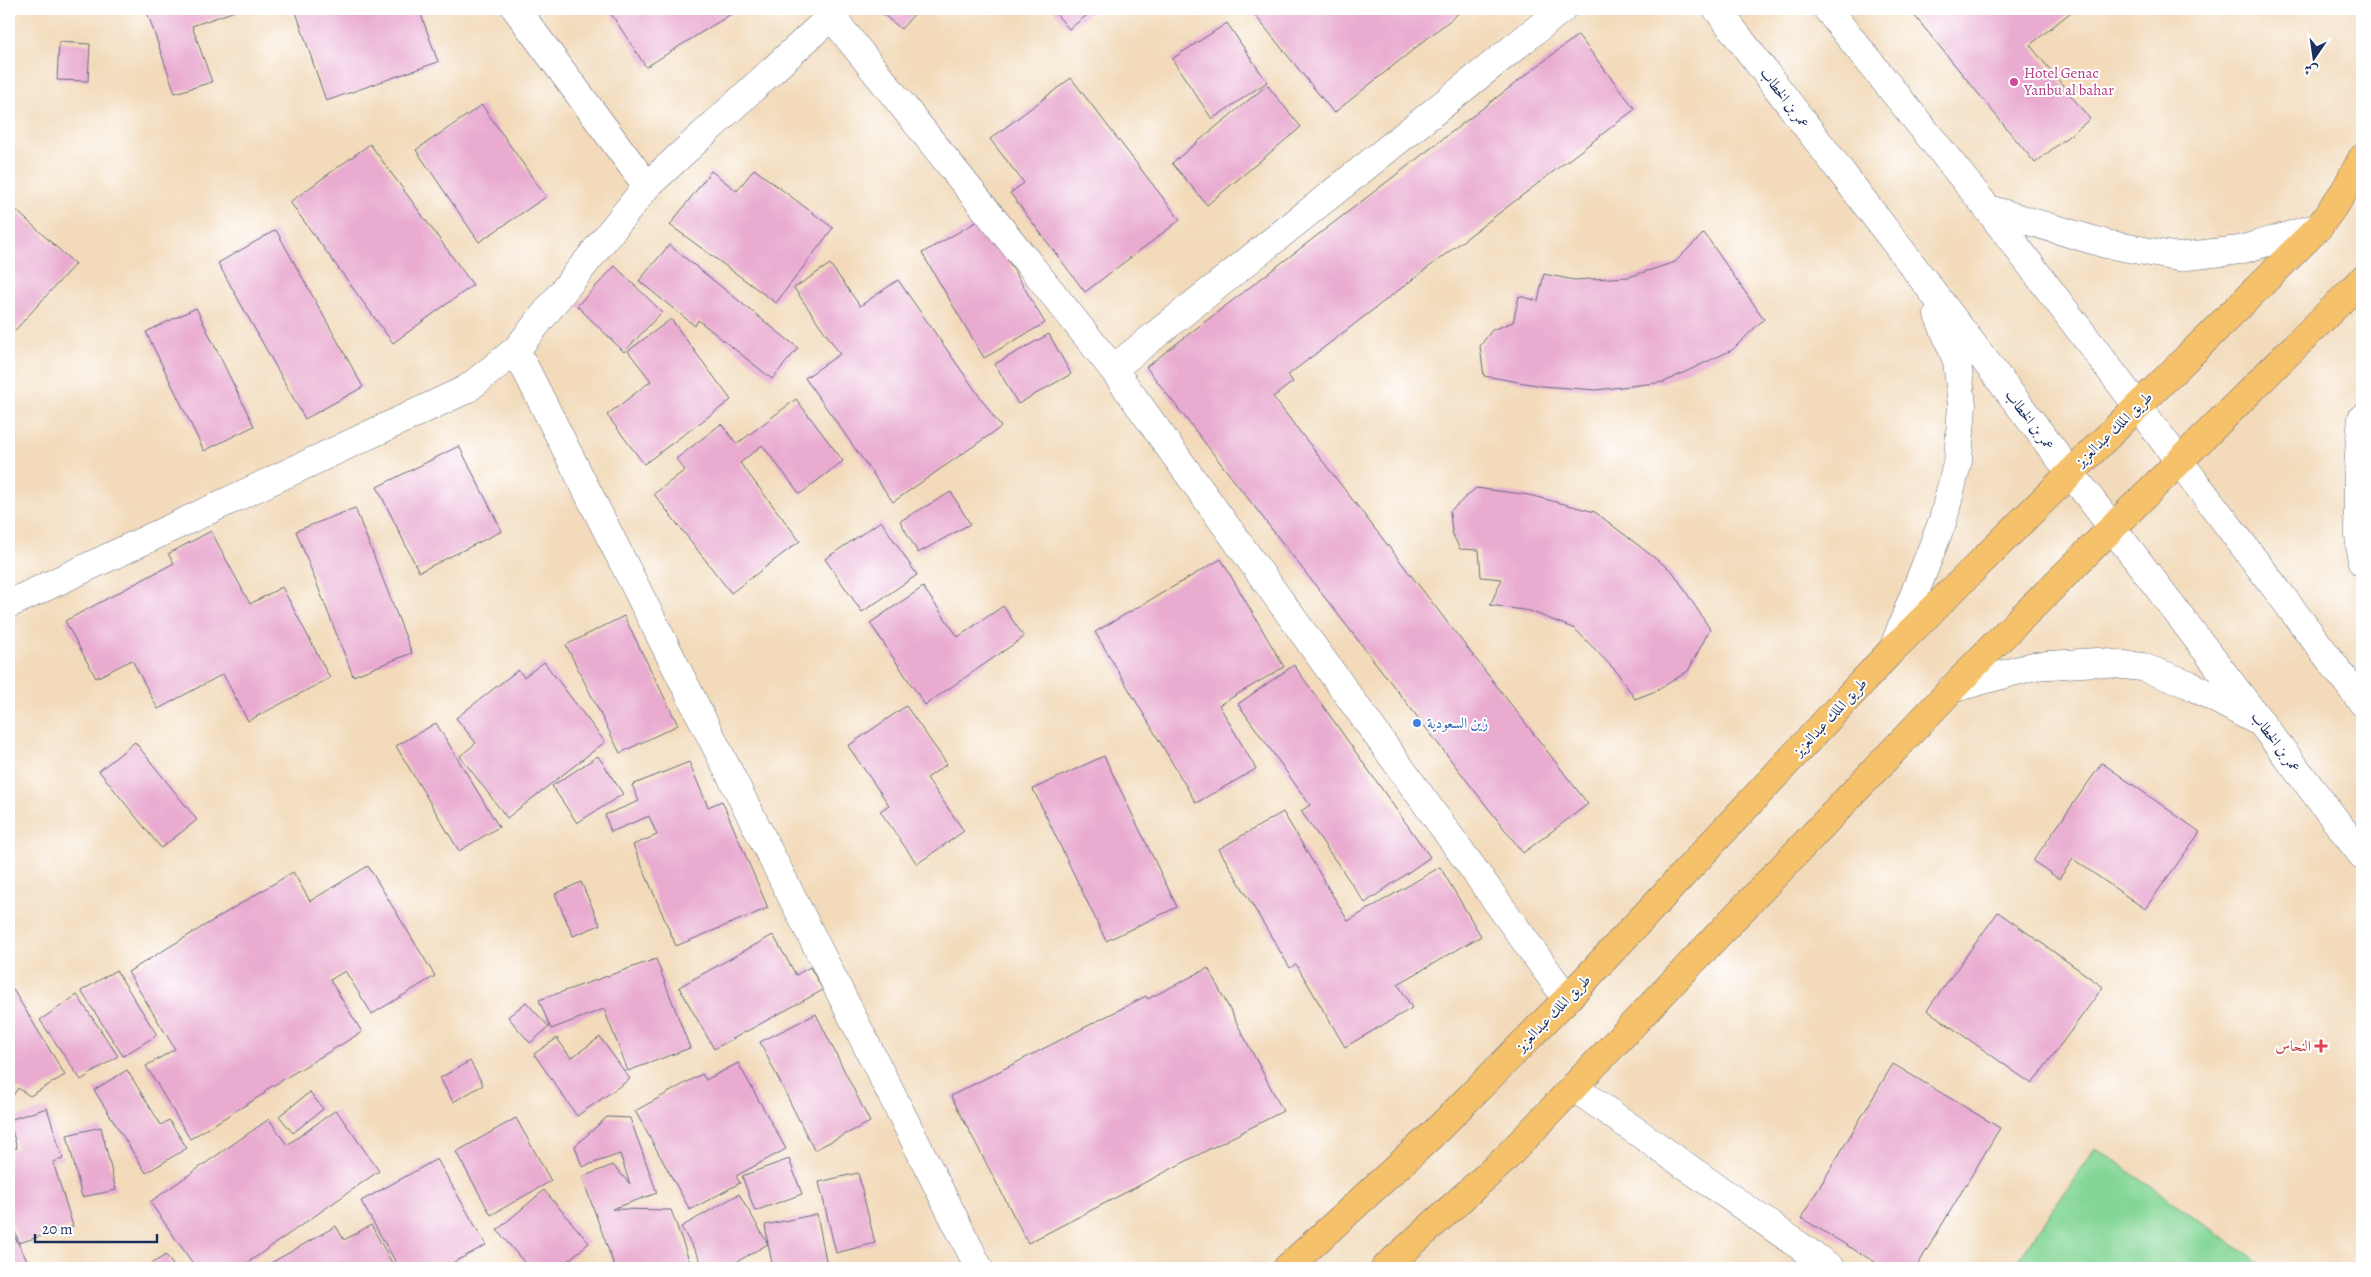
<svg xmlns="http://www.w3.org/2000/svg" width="2371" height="1277" viewBox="0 0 2371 1277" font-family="Alegreya,Amiri,serif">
  <rect width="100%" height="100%" fill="#fff"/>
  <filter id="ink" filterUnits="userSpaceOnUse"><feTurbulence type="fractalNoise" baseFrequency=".02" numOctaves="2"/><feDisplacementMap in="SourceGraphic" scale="10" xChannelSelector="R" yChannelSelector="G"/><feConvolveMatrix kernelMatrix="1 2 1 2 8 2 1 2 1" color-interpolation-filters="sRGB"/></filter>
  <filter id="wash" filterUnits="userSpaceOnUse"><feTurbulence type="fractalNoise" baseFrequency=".0096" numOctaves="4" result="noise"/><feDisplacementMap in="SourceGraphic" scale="20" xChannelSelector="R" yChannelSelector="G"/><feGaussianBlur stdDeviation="1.12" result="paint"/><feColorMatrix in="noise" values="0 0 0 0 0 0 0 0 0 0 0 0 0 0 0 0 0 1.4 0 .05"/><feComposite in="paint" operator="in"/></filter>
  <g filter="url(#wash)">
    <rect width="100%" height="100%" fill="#f2daba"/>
    <path fill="#84d696" stroke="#50827a" d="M2096 1148 2267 1268H2012Z"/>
    <g id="blocks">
      <path fill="#e9abd0" d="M146 9H241L192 26 212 82 175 93Z
        M295 9H355L357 15 375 9H419L438 62 326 101Z
        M608 9H739L646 67Z
        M877 9H919L901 29Z
        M1052 9H1095L1069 29Z
        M1250 9H1456L1459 13 1334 113Z
        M1909 9H2069L2071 12 2030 45 2090 119 2035 163Z
        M1227 23 1267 82 1212 119 1172 59Z
        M1578 35 1635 109 1288 375 1293 382 1273 397 1588 804 1523 853 1146 367Z
        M59 42 90 44 88 81 57 80Z
        M1071 78 1180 220 1085 292 1010 193 1024 183 990 139Z
        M1267 85 1301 127 1207 205 1172 163Z
        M482 105 546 197 479 242 416 150Z
        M370 144 473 285 393 343 290 202Z
        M754 169 833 228 776 303 670 225 711 171 737 191Z
        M17 211 75 264 9 337V220Z
        M983 218 1045 323 984 358 922 253Z
        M276 230 363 387 305 419 218 263Z
        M1704 233 1764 319 1732 350 1664 382 1596 390 1542 386 1484 376 1480 346 1492 330 1513 322 1519 296 1538 301 1544 274 1574 280 1629 277 1675 262Z
        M669 245 798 348 772 379 698 320 695 326 639 281Z
        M830 264 860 306 898 280 1001 427 893 502 805 378 840 354 794 288Z
        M615 266 662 312 624 352 577 306Z
        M196 308 254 426 204 451 146 332Z
        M671 319 731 400 644 464 607 415 651 381 628 351Z
        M1049 334 1071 374 1018 404 995 364Z
        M796 399 843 461 800 494 762 445 740 463 800 541 731 593 654 494 685 470 676 459 721 424 737 444Z
        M459 446 502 531 419 572 377 487Z
        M1476 488 1529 495 1595 512 1673 572 1710 629 1688 671 1658 690 1635 699 1616 671 1575 629 1530 611 1490 605 1502 579 1481 577 1479 550 1460 549 1452 533 1450 511Z
        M951 492 970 524 918 553 900 521Z
        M355 508 412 653 353 676 296 531Z
        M881 521 917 575 862 612 825 559Z
        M211 531 250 604 282 587 330 678 248 721 223 674 158 709 132 660 96 678 65 621 174 563 168 554Z
        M1221 559 1284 667 1219 705 1256 769 1196 803 1095 632Z
        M923 587 958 637 1003 606 1024 637 925 705 870 623Z
        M624 616 678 725 620 753 566 645Z
        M544 662 605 742 507 818 460 756 476 743 456 718 518 670 524 677Z
        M1294 665 1430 857 1365 903 1301 811 1310 805 1238 704Z
        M906 706 947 764 927 778 964 831 917 864 880 811 889 805 848 746Z
        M436 723 499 827 459 851 396 746Z
        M135 742 197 820 161 848 99 771Z
        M598 756 623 794 577 823 552 786Z
        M1104 756 1177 907 1106 941 1033 789Z
        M689 762 708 807 722 801 768 908 676 946 633 845 657 835 649 816 611 832 605 815 639 801 632 785Z
        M2102 763 2200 832 2145 909 2073 859 2059 879 2033 861Z
        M1283 812 1348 921 1440 867 1481 936 1398 984 1412 1008 1345 1047 1296 964 1290 968 1219 849Z
        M368 866 435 976 372 1014 345 971 330 980 362 1032 264 1091 265 1093 190 1139 146 1066 175 1049 128 972 293 872 310 901Z
        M581 882 600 925 573 936 555 894Z
        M1998 912 2103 987 2032 1084 1927 1010Z
        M773 935 796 975 810 967 823 990 714 1049 679 987Z
        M656 959 690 1048 628 1071 604 1009 551 1029 539 1000Z
        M1208 968 1283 1111 1028 1243 951 1096 1146 996 1148 999Z
        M116 970 157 1035 123 1056 81 991Z
        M9 983 65 1075 30 1096 18 1088 9 1102Z
        M77 995 118 1056 81 1080 40 1020Z
        M526 1002 549 1027 530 1043 508 1017Z
        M816 1014 870 1122 814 1150 760 1042Z
        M600 1037 630 1079 577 1116 534 1054 557 1038 571 1058Z
        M470 1061 483 1085 453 1102 440 1078Z
        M738 1063 786 1149 736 1176 740 1183 690 1210 635 1111 702 1074 706 1080Z
        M1893 1064 2000 1128 1916 1268H1885L1801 1218Z
        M127 1070 161 1125 169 1120 187 1148 146 1173 94 1090Z
        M310 1092 323 1109 293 1133 279 1116Z
        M47 1108 63 1159 53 1162 73 1226 19 1243 12 1223 9 1225V1150L17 1148 9 1120Z
        M336 1110 379 1171 240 1268H196L150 1202 269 1119 287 1145Z
        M607 1117 630 1118 657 1193 612 1209 671 1210 692 1268H615L582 1177 613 1165 630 1184 620 1154 582 1167 575 1146Z
        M516 1118 551 1181 491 1215 456 1152Z
        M101 1127 116 1190 82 1197 67 1135Z
        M437 1159 486 1245 443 1268H399L361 1201Z
        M789 1159 802 1194 755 1211 742 1176Z
        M858 1173 875 1243 836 1253 819 1182Z
        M544 1190 589 1243 559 1268H529L497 1230Z
        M739 1194 768 1244 765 1225 817 1214 826 1261 793 1268H773L768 1244 726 1268H705L681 1227Z
        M371 1225 395 1268H262L336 1226 344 1240Z
        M9 1226 31 1268H9Z
        M166 1255 175 1268H144Z"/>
    </g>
  </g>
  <g filter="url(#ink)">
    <use href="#blocks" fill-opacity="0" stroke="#666b7e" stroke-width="1"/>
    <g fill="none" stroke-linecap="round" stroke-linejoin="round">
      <defs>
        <path id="minor" d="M516 9 647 186
          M1717 9 2362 855
          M1827 9 1988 209 2362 702
          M831 16 1113 369 1567 999
          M1988 209 2106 244 2178 257 2240 250 2319 227
          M516 350 979 1268
          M1113 369 1562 9
          M2362 418C2357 466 2355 514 2362 562
          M9 604 467 389 516 350 647 186 839 9
          M1893 649 1943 520 1958 460 1962 405 1957 361 1938 314
          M1951 689 2034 666 2097 662 2142 667 2188 684 2255 720
          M1573 1087 1831 1268"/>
        <path id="major" d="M1287 1268 1431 1136 1567 999 1893 649 2319 227 2345 190 2362 158
          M1385 1268 1504 1160 1990 649 2362 280"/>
      </defs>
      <use href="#minor" stroke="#666b7e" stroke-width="29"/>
      <use href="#major" stroke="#666b7e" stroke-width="29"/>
      <use href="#minor" stroke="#fff" stroke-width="28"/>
      <use href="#major" stroke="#f5c16b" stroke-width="28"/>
    </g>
  </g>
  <circle fill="#d1479c" stroke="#fff" stroke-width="2" cx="2014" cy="82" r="5"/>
  <circle fill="#3f7fe0" stroke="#fff" stroke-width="2" cx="1417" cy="723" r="5"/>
  <path fill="#e0444e" stroke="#fff" stroke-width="2" d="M2318.5 1038.5h5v5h5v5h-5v5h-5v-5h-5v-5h5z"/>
  <g text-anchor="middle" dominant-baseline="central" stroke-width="4" stroke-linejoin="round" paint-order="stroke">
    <g font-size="15" fill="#b23c85" stroke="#fff" text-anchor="start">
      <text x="2024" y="73">Hotel Genac<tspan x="2024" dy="17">Yanbu al bahar</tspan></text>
    </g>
    <g font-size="15" fill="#1b2f5e" stroke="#fff">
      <text transform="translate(1785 98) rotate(53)">عمر بن الخطاب</text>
      <text transform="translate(2030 420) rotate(53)">عمر بن الخطاب</text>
      <text transform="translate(2114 429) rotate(-44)">طريق الملك عبدالعزيز</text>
      <text transform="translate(1830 717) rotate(-47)">طريق الملك عبدالعزيز</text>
      <text transform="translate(2276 742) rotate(53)">عمر بن الخطاب</text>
      <text transform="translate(1553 1013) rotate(-46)">طريق الملك عبدالعزيز</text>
    </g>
    <g font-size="15" fill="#366cbe" stroke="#fff" text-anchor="start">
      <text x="1427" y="723">زين السعودية</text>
    </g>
    <g font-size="15" fill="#be3a42" stroke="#fff" text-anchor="end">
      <text x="2311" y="1046">النحاس</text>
    </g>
  </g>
  <rect width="2371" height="1277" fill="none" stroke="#fff" stroke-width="30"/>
  <g transform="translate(2314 58) rotate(193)" stroke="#ffffff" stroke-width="4" paint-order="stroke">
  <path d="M0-4L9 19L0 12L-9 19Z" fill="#1b2f5e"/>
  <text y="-8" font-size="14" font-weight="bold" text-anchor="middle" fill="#1b2f5e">ش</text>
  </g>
  <path d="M35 1234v8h122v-8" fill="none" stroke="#1b2f5e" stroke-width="2.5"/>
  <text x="42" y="1234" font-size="15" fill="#1b2f5e" stroke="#ffffff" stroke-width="4" paint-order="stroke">20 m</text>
</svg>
